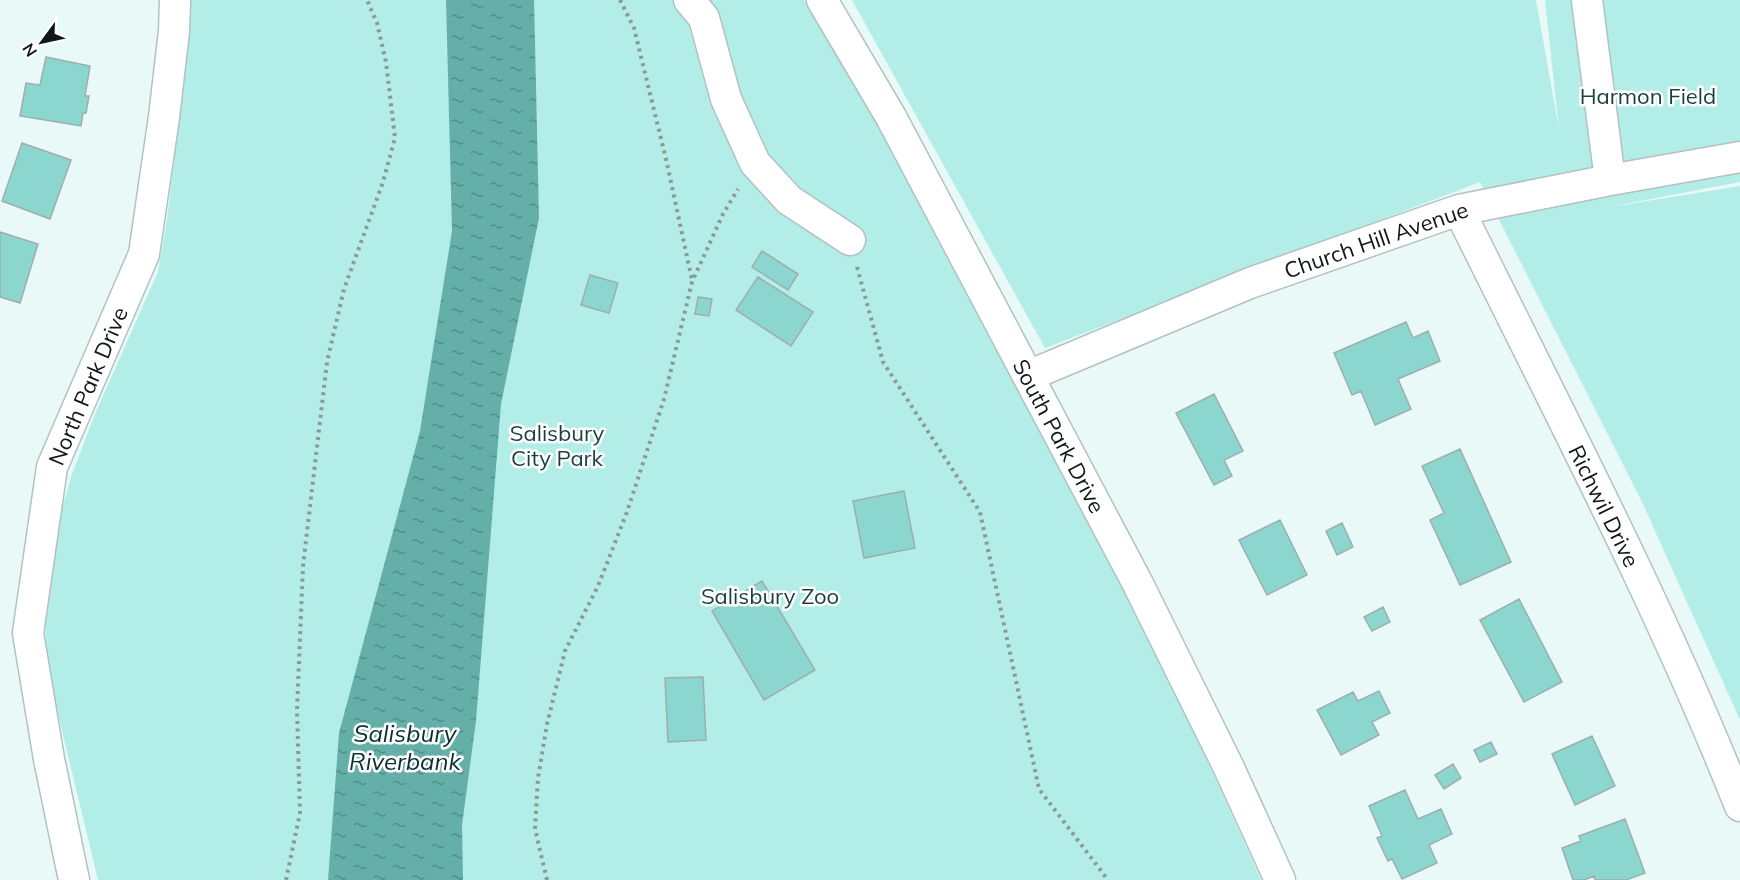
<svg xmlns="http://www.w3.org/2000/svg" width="1740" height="880" viewBox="0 0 1740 880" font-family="Mulish,sans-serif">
  <defs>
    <pattern id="water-ripples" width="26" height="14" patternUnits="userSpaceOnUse" patternTransform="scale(1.5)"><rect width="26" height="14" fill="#65afa9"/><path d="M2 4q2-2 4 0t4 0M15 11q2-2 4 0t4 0" fill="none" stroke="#528d89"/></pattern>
  </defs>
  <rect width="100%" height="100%" fill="#e8f9f7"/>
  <path fill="#b2ede7" d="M189 0H804L834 45 1063 459 1219 786 1261 880H98L48 672 45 620 50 553 71 477 95 414 158 272 167 220 184 78Z
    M852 0H1536L1559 130 1545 0H1740V182L1604 208 1740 186V720L1642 502 1480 182 1045 348Z"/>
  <path fill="url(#water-ripples)" d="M446 0H534L539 218 501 404 476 721 462 825 463 880H328L339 733 420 431 452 231Z"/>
  <path fill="#8bd7cf" stroke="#9eaeac" stroke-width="1.5" d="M46 57 90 66 85 96H89L86 113H83L81 126 20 116 26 83 40 85Z
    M22 143 71 160 50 219 2 201Z
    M0 232 38 244 20 303 0 297Z
    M762 251 798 274 788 290 752 267Z
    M590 275 618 283 609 313 581 305Z
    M758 277 813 312 791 346 736 310Z
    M698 297 712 299 709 316 695 314Z
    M1406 322 1413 338 1428 331 1440 361 1398 379 1411 409 1375 425 1361 391 1352 395 1334 353Z
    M1214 394 1243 451 1224 460 1232 476 1214 485 1176 413Z
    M1460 449 1511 562 1460 585 1430 520 1444 513 1422 466Z
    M904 491 915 548 864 558 853 501Z
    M1280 520 1307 575 1267 595 1239 540Z
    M1342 523 1353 547 1337 555 1326 531Z
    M762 581 815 670 764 700 712 611Z
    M1519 599 1562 682 1524 702 1480 620Z
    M1383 607 1390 622 1372 631 1364 617Z
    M703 677 706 740 668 742 665 678Z
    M1379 691 1390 713 1372 722 1379 735 1341 755 1317 710 1353 692 1358 701Z
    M1592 736 1615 786 1575 805 1552 754Z
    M1491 742 1497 754 1480 762 1474 750Z
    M1453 764 1461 778 1444 789 1435 775Z
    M1405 790 1418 819 1441 809 1452 834 1429 845 1437 863 1402 879 1392 859 1388 861 1377 838 1382 836 1369 806Z
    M1625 819 1645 873 1626 880H1595L1594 876 1584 880H1573L1562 848 1581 841 1579 836Z"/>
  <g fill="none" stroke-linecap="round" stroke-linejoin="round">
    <defs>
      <path id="minor" d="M689 0 704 18 726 99 755 163 789 200 850 240
        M822 0 891 117 1138 584 1229 768 1280 880
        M1587 0 1610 180
        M1459 210C1556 407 1659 602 1740 806
        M1028 376 1250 283 1459 210 1610 180 1740 157
        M74 880 49 759 28 633 52 467 144 254 164 117 174 31 175 0"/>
    </defs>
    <use href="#minor" stroke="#b2c2c0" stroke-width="33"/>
    <path stroke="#8c9897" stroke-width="4" stroke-dasharray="3 4.5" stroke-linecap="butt" d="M620 0 634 28 666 159 692 280
      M857 267 883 362 980 512 1039 789 1108 880
      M286 880 300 813 297 710 303 566 327 362 344 289 383 182 395 138 386 62 377 23 367 0
      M547 880 535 829 538 778 547 724 565 651 598 586 627 512 664 399 692 282 723 214 738 189"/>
    <use href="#minor" stroke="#fff" stroke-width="30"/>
  </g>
  <g text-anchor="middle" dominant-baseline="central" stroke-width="5" stroke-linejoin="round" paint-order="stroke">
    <g font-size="22" fill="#1b3f3c" stroke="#fff">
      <text x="1648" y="96">Harmon Field</text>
      <text x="557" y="433">Salisbury<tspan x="557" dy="25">City Park</tspan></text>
      <text x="770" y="596">Salisbury Zoo</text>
    </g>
    <g font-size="22" fill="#111717" stroke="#fff">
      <text transform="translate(1376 240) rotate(-19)">Church Hill Avenue</text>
      <text transform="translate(88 386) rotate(-67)">North Park Drive</text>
      <text transform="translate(1059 436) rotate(62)">South Park Drive</text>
      <text transform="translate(1604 506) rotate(64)">Richwil Drive</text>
    </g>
    <g font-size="24" font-style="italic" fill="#0b312e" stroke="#fff">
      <text x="405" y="733">Salisbury<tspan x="405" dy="28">Riverbank</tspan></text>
    </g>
  </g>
  <g transform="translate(42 42) rotate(237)" stroke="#ffffff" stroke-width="4.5" paint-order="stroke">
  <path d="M0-4.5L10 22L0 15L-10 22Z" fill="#111717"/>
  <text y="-9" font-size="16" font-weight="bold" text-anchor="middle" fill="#111717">N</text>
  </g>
</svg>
